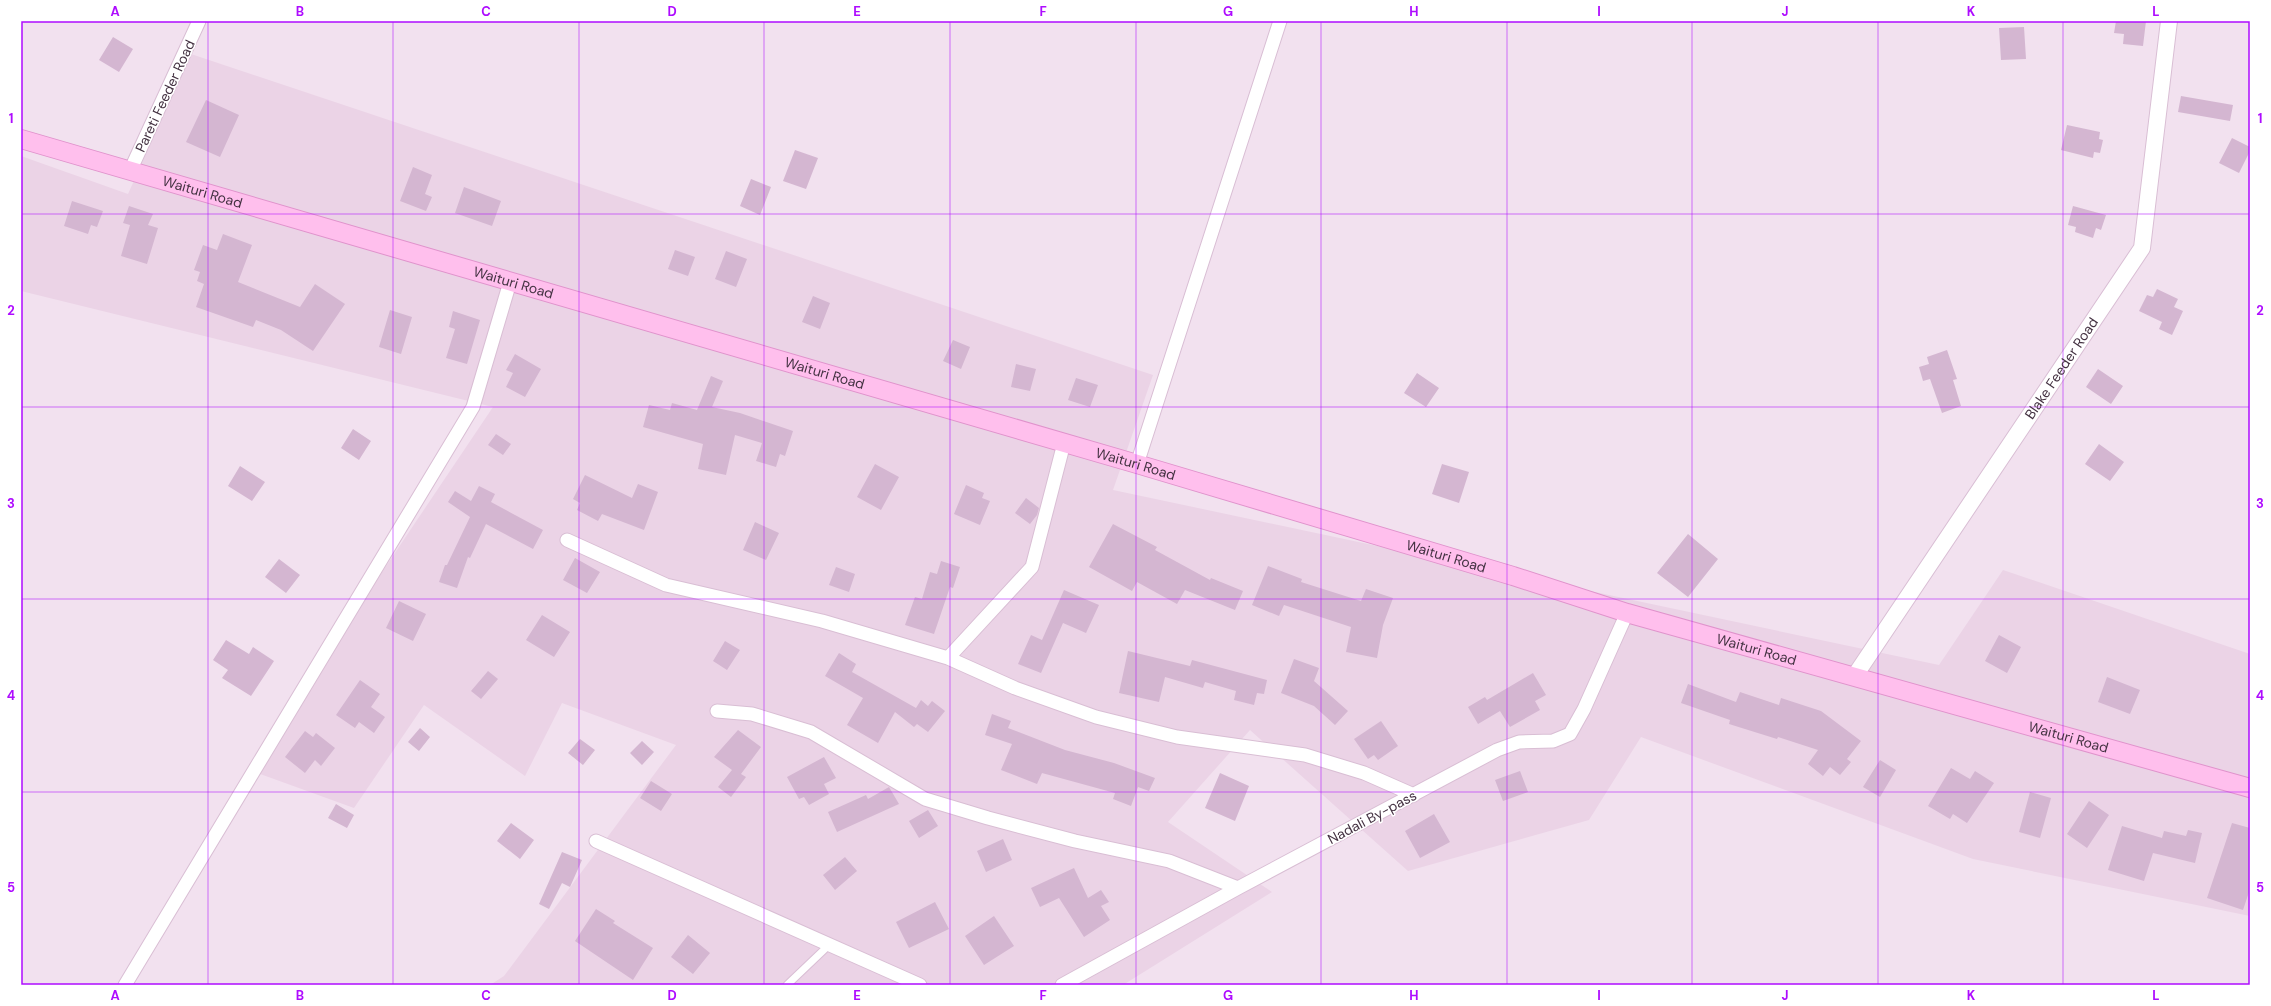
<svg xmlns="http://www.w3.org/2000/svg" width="2271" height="1006" viewBox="0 0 2271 1006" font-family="'DM Sans',sans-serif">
  <rect width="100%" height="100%" fill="#f2e1ef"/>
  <path fill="#ebd3e6" d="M191 54 1153 375 1113 490 1939 665 2003 570 2250 654V916L1973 859 1641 737 1589 820 1408 871 1250 730 1168 822 1272 892 1123 985H490L504 976 676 745 562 703 525 776 424 705 354 808 249 770 493 407 21 291V156L128 194Z"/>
  <path fill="#d4b6d1" d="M2116 21H2146L2143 46 2123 44 2124 34 2114 33Z
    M2024 27 2026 59 2001 60 1999 28Z
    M113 37 133 49 119 72 99 60Z
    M2181 96 2233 105 2230 121 2178 112Z
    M206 100 239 115 220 157 186 142Z
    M2067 125 2100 132 2099 139 2103 140 2100 153 2094 152 2093 158 2061 150Z
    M2232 138 2250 147V151L2239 173 2219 163Z
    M795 150 818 158 806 189 783 181Z
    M413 167 432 175 425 194 432 197 426 211 400 201Z
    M751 179 771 187 760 215 740 206Z
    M464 187 501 201 492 226 455 213Z
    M72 201 103 211 97 227 91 225 88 234 64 226Z
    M129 206 153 214 148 225 158 228 147 264 121 256 130 225 123 223Z
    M2073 206 2106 215 2101 230 2096 228 2093 238 2075 232 2076 227 2068 225Z
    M223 234 252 245 238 282 300 307 315 284 345 304 313 351 281 330 256 320 253 327 196 307 204 284 197 281 200 272 194 270 203 245 217 250Z
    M675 250 695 257 688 276 668 269Z
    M726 251 747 259 736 287 715 279Z
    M2157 289 2178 299 2174 307 2183 311 2172 335 2159 329 2162 322 2139 311 2147 295 2153 297Z
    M813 296 830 303 820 329 802 322Z
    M390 310 412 317 401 354 379 347Z
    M453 311 480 320 467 364 446 358 455 329 449 327Z
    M953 340 970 347 961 369 943 361Z
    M1947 350 1957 379 1953 380 1961 406 1942 413 1930 379 1923 381 1919 367 1929 364 1927 357Z
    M515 354 541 369 525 397 506 387 513 373 506 370Z
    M1016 364 1036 369 1030 391 1011 387Z
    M2098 369 2123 386 2111 404 2086 387Z
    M1417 373 1439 388 1426 407 1404 393Z
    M711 376 723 381 712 407 740 413 793 431 785 456 780 454 776 467 756 461 762 443 735 435 726 475 698 469 703 444 643 427 649 405 670 410 672 403 697 410Z
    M1076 378 1098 385 1090 407 1068 400Z
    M353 429 371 441 359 460 341 448Z
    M496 434 511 444 503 455 488 445Z
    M2099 444 2124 462 2110 481 2085 464Z
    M875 464 899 477 881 510 857 497Z
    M1442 464 1469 472 1459 503 1432 494Z
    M240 466 265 482 252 501 228 486Z
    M585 475 632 498 638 484 658 492 644 530 602 514 598 521 577 510 580 503 573 499Z
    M966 485 984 493 982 498 990 501 980 525 954 514Z
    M479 486 495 494 491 502 543 530 533 549 486 524 470 558 468 557 457 588 439 582 445 565H447L470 517 448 502 455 491 471 501Z
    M1026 498 1039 508 1037 515 1030 524 1015 513Z
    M755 522 779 533 766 560 743 550Z
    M1113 524 1157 547 1155 550 1210 580 1211 578 1243 591 1235 610 1185 590 1177 604 1137 582 1132 591 1089 567Z
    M1688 534 1718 559 1688 597 1657 573Z
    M575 558 600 572 587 593 563 580Z
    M279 559 300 575 286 593 265 577Z
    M941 561 960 567 953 588 950 587 934 634 905 625 915 597 922 599 930 572 937 574Z
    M1268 566 1302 579 1301 582 1361 601 1366 589 1393 598 1383 625 1377 658 1346 652 1351 627 1284 605 1279 616 1252 605Z
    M836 567 855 574 849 592 829 585Z
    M1064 590 1099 605 1086 633 1063 623 1041 673 1018 664 1031 635 1042 640Z
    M399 601 426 614 413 641 386 628Z
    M542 615 570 632 554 657 526 640Z
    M1999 635 2021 647 2007 673 1985 661Z
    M226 640 249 654 253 647 274 661 251 696 222 678 228 670 213 660Z
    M725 641 740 650 727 670 713 661Z
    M1128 651 1190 666 1192 660 1267 680 1264 694 1257 693 1254 705 1234 700 1236 691 1205 682 1203 688 1165 677 1159 702 1119 693Z
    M839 653 856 664 852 672 916 708 921 700 928 706 932 701 945 711 928 732 917 724 914 727 895 712 878 743 847 725 863 698 825 676Z
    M1294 659 1319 668 1314 681 1348 711 1335 725 1314 706 1281 693Z
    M488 671 498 679 481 699 471 691Z
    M1533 673 1546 695 1535 701 1540 710 1510 727 1500 711 1478 724 1468 707 1485 697 1487 700Z
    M2107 677 2140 690 2130 714 2098 702Z
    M360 680 380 694 371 707 385 717 374 733 359 722 355 728 336 715Z
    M1688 684 1736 702 1740 692 1779 705 1781 698 1821 711 1861 741 1847 759 1851 762 1840 775 1830 767 1823 776 1808 764 1818 750 1778 737 1777 739 1729 724 1730 720 1681 703Z
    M992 714 1011 721 1008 728 1065 750 1114 763 1155 778 1149 791 1138 787 1131 806 1113 799 1115 793 1042 773 1037 784 1001 770 1012 744 985 735Z
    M1381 721 1398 746 1378 760 1374 755 1368 759 1354 739Z
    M420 728 430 737 419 751 408 742Z
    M738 730 761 747 741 774 746 777 731 797 718 787 732 770 714 757Z
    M305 731 313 737 316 733 335 748 321 766 315 760 305 773 285 757Z
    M580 739 595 750 583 765 568 753Z
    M642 741 654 752 642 765 630 753Z
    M824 757 836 778 824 784 829 794 809 805 804 797 799 799 787 777Z
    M1880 760 1896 770 1880 797 1863 787Z
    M1951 768 1970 779 1975 771 1994 783 1967 823 1953 814 1950 819 1928 806Z
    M1520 771 1528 792 1503 801 1495 780Z
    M1220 773 1249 786 1235 821 1205 808Z
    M651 781 672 794 661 811 640 798Z
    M889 787 899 804 837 832 828 812 866 795 868 799Z
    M2030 792 2051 798 2040 838 2019 832Z
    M2089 801 2109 815 2087 848 2067 834Z
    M336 804 354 815 347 828 328 818Z
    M928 810 938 826 919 838 909 821Z
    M1434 814 1450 842 1420 858 1405 831Z
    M511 823 534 840 520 859 497 841Z
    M2232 823 2250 828V889L2243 910 2207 898Z
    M2122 826 2162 838 2164 831 2186 836 2188 830 2202 833 2195 863 2153 853 2144 881 2108 870Z
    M1003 839 1012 860 986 872 977 851Z
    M562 852 582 860 570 887 562 883 549 909 539 904Z
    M845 857 857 871 835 890 823 875Z
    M1074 868 1088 898 1101 890 1109 902 1101 906 1110 920 1084 937 1059 898 1040 907 1031 888Z
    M935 902 949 929 909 948 896 922Z
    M596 909 615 921 613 923 653 948 633 980 575 941Z
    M994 916 1014 946 984 965 965 936Z
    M688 935 710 953 693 974 671 957Z"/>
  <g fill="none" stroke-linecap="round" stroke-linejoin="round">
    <defs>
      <path id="service" d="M787 985 829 945"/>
      <path id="minor" d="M130 171 199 21
        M1137 464 1280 21
        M567 540 666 585 822 621 948 658 1015 688 1096 717 1177 737 1305 755 1364 773 1414 795
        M948 658 1032 567 1064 443
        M717 711 752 714 811 732 925 799 988 818 1075 841 1169 861 1238 888
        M596 841 920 985
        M125 985 473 407 510 282
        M1062 985 1238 888 1497 750 1519 742 1553 741 1570 734 1584 709 1627 613"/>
      <g id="tertiary">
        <path id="s1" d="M1854 677 2142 248 2169 21"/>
      </g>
      <g id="secondary">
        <path id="s2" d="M21 139 1137 464 1513 576 1627 613 2250 788"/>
      </g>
    </defs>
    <use href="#service" stroke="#d9bed4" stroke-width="9"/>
    <use href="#minor" stroke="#d9bed4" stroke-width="15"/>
    <use href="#tertiary" stroke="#d9bed4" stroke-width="18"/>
    <use href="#secondary" stroke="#e093cc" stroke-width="20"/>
    <use href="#service" stroke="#fff" stroke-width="7"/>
    <use href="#minor" stroke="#fff" stroke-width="13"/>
    <use href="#tertiary" stroke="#fff" stroke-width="16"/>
    <use href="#secondary" stroke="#ffbfed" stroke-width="18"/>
  </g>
  <path fill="none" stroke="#ae0cff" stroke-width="1" stroke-opacity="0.55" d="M208 21V985M393 21V985M579 21V985M764 21V985M950 21V985M1136 21V985M1321 21V985M1507 21V985M1692 21V985M1878 21V985M2063 21V985M21 214H2250M21 407H2250M21 599H2250M21 792H2250"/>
  <g text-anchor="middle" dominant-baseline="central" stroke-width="3" stroke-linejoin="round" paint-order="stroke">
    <g font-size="14" fill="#443242" stroke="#fff">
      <text transform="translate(165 96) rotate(-65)">Pareti Feeder Road</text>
      <text stroke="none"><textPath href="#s2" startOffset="189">Waituri Road</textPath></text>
      <text stroke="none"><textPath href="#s2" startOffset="513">Waituri Road</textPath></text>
      <text stroke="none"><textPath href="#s1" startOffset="372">Blake Feeder Road</textPath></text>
      <text stroke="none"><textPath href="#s2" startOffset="837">Waituri Road</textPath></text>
      <text stroke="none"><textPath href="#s2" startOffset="1161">Waituri Road</textPath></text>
      <text stroke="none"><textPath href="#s2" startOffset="1485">Waituri Road</textPath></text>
      <text stroke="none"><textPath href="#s2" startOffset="1809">Waituri Road</textPath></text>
      <text stroke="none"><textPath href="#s2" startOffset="2133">Waituri Road</textPath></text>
      <text transform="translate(1372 817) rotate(-28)">Nadali By-pass</text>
    </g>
  </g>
  <rect width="2271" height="1006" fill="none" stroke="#ffffff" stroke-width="44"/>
  <rect x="22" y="22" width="2227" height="962" fill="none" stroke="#ae0cff" stroke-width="1.5"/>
  <g font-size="13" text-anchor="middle" font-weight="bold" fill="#ae0cff">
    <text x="115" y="16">A</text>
    <text x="300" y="16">B</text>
    <text x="486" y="16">C</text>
    <text x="672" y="16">D</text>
    <text x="857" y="16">E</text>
    <text x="1043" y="16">F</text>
    <text x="1228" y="16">G</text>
    <text x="1414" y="16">H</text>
    <text x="1599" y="16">I</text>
    <text x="1785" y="16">J</text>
    <text x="1971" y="16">K</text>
    <text x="2156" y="16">L</text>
    <text x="11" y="123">1</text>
    <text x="2260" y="123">1</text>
    <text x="11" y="315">2</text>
    <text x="2260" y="315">2</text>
    <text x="11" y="508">3</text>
    <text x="2260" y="508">3</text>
    <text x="11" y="700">4</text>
    <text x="2260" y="700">4</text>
    <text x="11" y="892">5</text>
    <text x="2260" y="892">5</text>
    <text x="115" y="1000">A</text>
    <text x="300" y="1000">B</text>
    <text x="486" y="1000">C</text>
    <text x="672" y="1000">D</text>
    <text x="857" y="1000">E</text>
    <text x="1043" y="1000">F</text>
    <text x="1228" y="1000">G</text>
    <text x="1414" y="1000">H</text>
    <text x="1599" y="1000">I</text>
    <text x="1785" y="1000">J</text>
    <text x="1971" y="1000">K</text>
    <text x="2156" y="1000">L</text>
  </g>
</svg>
